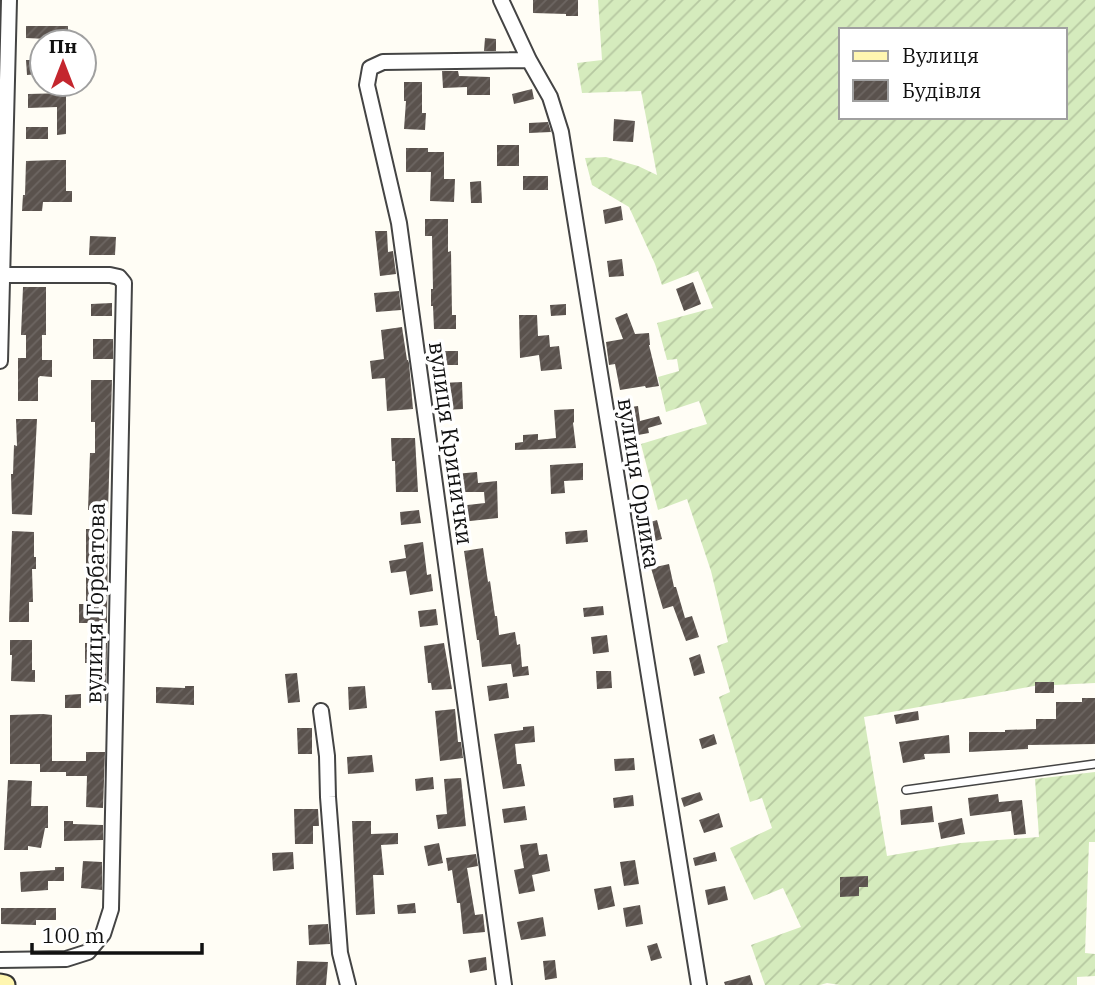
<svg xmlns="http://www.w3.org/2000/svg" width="1095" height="985" viewBox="0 0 1095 985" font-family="'IBM Plex Serif',serif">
  <defs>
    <pattern id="garden-furrows" width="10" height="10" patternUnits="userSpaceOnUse" patternTransform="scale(1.75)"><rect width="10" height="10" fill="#d5ebbd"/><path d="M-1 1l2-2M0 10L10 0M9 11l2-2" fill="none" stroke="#b6c8a1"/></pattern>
    <pattern id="building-hatch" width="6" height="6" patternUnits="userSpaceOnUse" patternTransform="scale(1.75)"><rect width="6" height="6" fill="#5a524d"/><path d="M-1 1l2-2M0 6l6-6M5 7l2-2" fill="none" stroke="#6d6662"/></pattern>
  </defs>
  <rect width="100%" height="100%" fill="#fffdf5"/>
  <path fill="url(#garden-furrows)" fill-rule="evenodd" d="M598 0H1095V683L1034 686 864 717 887 856 961 843 1039 837 1035 779 1095 772V842H1089L1085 953 1095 954V976L1077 977V985H840L827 983 820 985H765L751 945 801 927 783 888 754 900 730 848 772 828 762 798 750 802 719 697 730 692 717 646 728 642 711 571 687 499 658 510 641 444 707 424 699 401 666 412 658 377 679 371 677 359 667 360 657 323 713 308 698 271 662 285 655 264 629 207 592 185 585 158 606 157 638 166 657 175 641 91 582 93 577 63 602 60ZM841 30H1065V117H841Z"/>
  <path fill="url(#building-hatch)" d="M533 0H578V16H566V14L533 13Z
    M26 26H68V40L26 38Z
    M485 38 496 39V51H484Z
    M26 60H42V74L27 75Z
    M442 71H458L459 76 490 77V95H467V87L443 88Z
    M404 82H422V113H426L425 130 404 129 406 101H404Z
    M532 89 534 99 514 104 512 94Z
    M66 93V134L57 135V107L28 108V94Z
    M614 119 635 121 633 142 613 141Z
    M548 122 551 132 529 133V123Z
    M26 127H48V139H26Z
    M497 145H519V166H497Z
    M406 148H428V152H444V179H455L454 202 430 201 431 172H406Z
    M56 160H66V191H72V202H43L42 211H22L23 195H25L26 161Z
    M523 176H548V190H523Z
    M481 181 482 203H471L470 182Z
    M621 206 623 220 605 224 603 210Z
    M425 219H448V252L451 251 452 315H456V329H434L433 306H431V289H433L432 236H425Z
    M375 231H387L388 252 393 251 396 274 380 276Z
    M90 236 116 237 115 255H89Z
    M622 259 624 276 609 277 607 261Z
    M693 282 701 304 684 311 676 289Z
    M23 287H46V335H42V360H52V377L40 376 38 378V401H18V358H26V335H21Z
    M399 291 401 310 376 312 374 293Z
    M112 303V316H91V304Z
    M566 304V315L551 316 550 305Z
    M627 313 635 334 649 333 650 345H649L659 386 646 388 645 386 620 390 615 364 609 365 606 342 623 339 615 318Z
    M519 315H537L538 336 549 335 550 347 559 346 562 369 541 371 539 355 520 358Z
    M402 327 407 360H408L409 363 413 409 387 411 385 378 372 379 370 361 384 359 381 330Z
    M93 339H113V359H93Z
    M437 351H458V365H437Z
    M91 380H112L108 511 88 510 90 453H95V422H91Z
    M462 382 463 409 444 410 442 383Z
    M638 406 640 421 659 416 662 424 648 428 649 433 627 437 623 418H618L617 409Z
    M574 409V422L573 423 576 448 515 450V443L523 442V435L538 434V440L556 438 554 410Z
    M16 419H37L32 515 12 514 11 474H13L14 445 17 446Z
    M391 438H415L418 492H396L395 461H392Z
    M583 463V480L564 481 565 493 551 494 550 465Z
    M477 472 478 483 497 481 498 518 461 522 459 506 485 503 484 492H454V485H456L455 474Z
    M419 510 421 523 401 525 400 512Z
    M657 520 662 539 649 543 644 524Z
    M86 529H108L107 623H79V604H86Z
    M587 530 588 542 566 544 565 532Z
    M12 531 34 532V557H36V569H32L33 602H29V622H9Z
    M423 542 427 575 431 574 433 591 410 595 406 571 391 573 389 561 406 558 404 545Z
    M483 548 488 582 490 581 495 616H497L499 635 515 632 517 645 520 644 522 667 528 666 529 675 513 677 511 664 482 667 479 640H477L464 551Z
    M669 564 674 587H676L685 618 692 616 699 637 686 641 673 606 663 609 651 568Z
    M603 606 604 615 584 617 583 608Z
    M436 609 438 625 420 627 418 611Z
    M607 635 609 652 593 654 591 637Z
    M10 640H32V670H35V682L11 681 12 655H10Z
    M85 643H107L106 701H87L88 663H85Z
    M444 643 452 689 432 690 431 683H428L424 646Z
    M700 654 705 673 694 676 689 658Z
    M596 671H611L612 688 597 689Z
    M297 673 300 702 288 703 285 674Z
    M1035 682H1054V693H1035Z
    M507 683 509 698 489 701 487 686Z
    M185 686H194V705L156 703V687L185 688Z
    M365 686 367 708 349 710 348 687Z
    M81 694V708H65V695Z
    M1082 698H1095V744L1028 745V749L969 752V732H1005V730L1036 729V719H1056V702H1082Z
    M455 709 458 742H461L463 758 440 761 435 711Z
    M918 711 919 720 896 724 894 715Z
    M43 714 52 715V761H86V752H105L103 808 86 807 87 776H66V772H40V764H10V715Z
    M534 726 535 742 515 744 517 764H521L525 786 503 789 494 734 523 730V727Z
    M297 728H312V754H298Z
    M714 734 717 744 702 749 699 739Z
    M949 735 950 753 924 754 925 759 903 763 899 742Z
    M372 755 374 772 348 774 347 757Z
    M634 758 635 770 615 771 614 759Z
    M433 777 434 789 416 791 415 779Z
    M461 778 466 826 438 829 436 815 447 814 444 779Z
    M8 780 32 781 31 806H48V828H45L41 848 28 846V850H4Z
    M700 792 703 800 684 807 681 798Z
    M998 794 999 802 1022 800 1026 834 1014 835 1011 811 970 816 968 798Z
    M633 795 634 806 614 808 613 798Z
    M525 806 527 820 504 823 502 809Z
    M932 806 934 822 901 825 900 810Z
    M294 809H318L319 826H313V844H295Z
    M719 813 723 827 704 833 699 820Z
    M962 818 965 834 941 839 938 823Z
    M64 821H73V824L103 825V840L64 841Z
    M352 821H371V834L398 833V844L381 845 384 875H373L375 914 356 915Z
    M439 843 443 863 428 866 424 846Z
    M537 843 539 855 547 854 550 871 532 875 535 891 519 894 514 870 524 868 520 845Z
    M293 852 294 869 273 871 272 853Z
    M715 852 717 861 695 866 693 858Z
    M476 854 478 866 467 868 475 915 483 914 485 932 463 934 460 903H457L452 870 448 871 446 858Z
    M635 860 639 884 624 886 620 862Z
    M83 861 102 862V890L81 888Z
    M55 867H64V881H48V890L21 892 20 872 55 870Z
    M868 876V887H859V896L840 897V877Z
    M611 886 615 906 598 910 594 889Z
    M725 886 728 900 708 905 705 890Z
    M415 903 416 913 398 914 397 905Z
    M640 905 643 924 626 927 623 908Z
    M1 908H56V920H36V925L1 924Z
    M543 917 546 936 521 940 517 922Z
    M328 924 330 944 309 945 308 925Z
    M657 943 662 958 651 961 647 946Z
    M486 957 487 970 470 973 468 960Z
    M555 960 557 978 545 980 543 961Z
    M297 961 328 962 326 985H296Z
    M750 975 753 985H725L724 982Z"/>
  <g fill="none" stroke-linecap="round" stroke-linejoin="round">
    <defs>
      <path id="service" d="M906 790 1095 764"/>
      <path id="minor" d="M501 0 529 60 550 97 561 132 699 985
        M0 361 9 0
        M321 711 327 756 328 797 340 953 348 985
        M0 960 66 959 88 952 103 934 111 909 124 283 119 277 110 275H3
        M504 985 399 223 367 85 370 68 383 62 529 60"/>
      <path id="secondary" d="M0 984 5 985"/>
    </defs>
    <use href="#service" stroke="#444" stroke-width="10"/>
    <use href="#minor" stroke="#444" stroke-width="18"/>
    <use href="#secondary" stroke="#333" stroke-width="23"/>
    <use href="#service" stroke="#fff" stroke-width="7"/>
    <use href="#minor" stroke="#fff" stroke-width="14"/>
    <use href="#secondary" stroke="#fff6b0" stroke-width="19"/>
  </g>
  <g text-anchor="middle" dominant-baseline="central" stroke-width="7" stroke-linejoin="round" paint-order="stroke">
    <g font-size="23" fill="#111" stroke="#fff">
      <text transform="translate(452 443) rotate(82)">вулиця Кринички</text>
      <text transform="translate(640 483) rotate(81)">вулиця Орлика</text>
      <text transform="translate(94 603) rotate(-89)">вулиця Горбатова</text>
    </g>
  </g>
  <rect x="839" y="28" width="228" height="91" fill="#ffffff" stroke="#a0a0a0" stroke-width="2"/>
  <rect x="853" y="51" width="35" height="10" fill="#fff6b0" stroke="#a0a0a0" stroke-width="2"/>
  <text x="902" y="63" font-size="21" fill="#111111">Вулиця</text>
  <rect x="853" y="80" width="35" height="21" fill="url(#building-hatch)" stroke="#a0a0a0" stroke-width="2"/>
  <text x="902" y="98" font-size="21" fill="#111111">Будівля</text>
  <g transform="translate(63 63)"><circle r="33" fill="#ffffff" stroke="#a0a0a0" stroke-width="2"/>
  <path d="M0-5L12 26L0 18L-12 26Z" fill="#c4262e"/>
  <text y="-10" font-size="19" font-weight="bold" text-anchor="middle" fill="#111111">Пн</text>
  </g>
  <path d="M32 943v10h170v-10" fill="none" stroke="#111111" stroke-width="3.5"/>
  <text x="42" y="943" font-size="21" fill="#111111" stroke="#ffffff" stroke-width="5" paint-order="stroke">100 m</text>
</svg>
